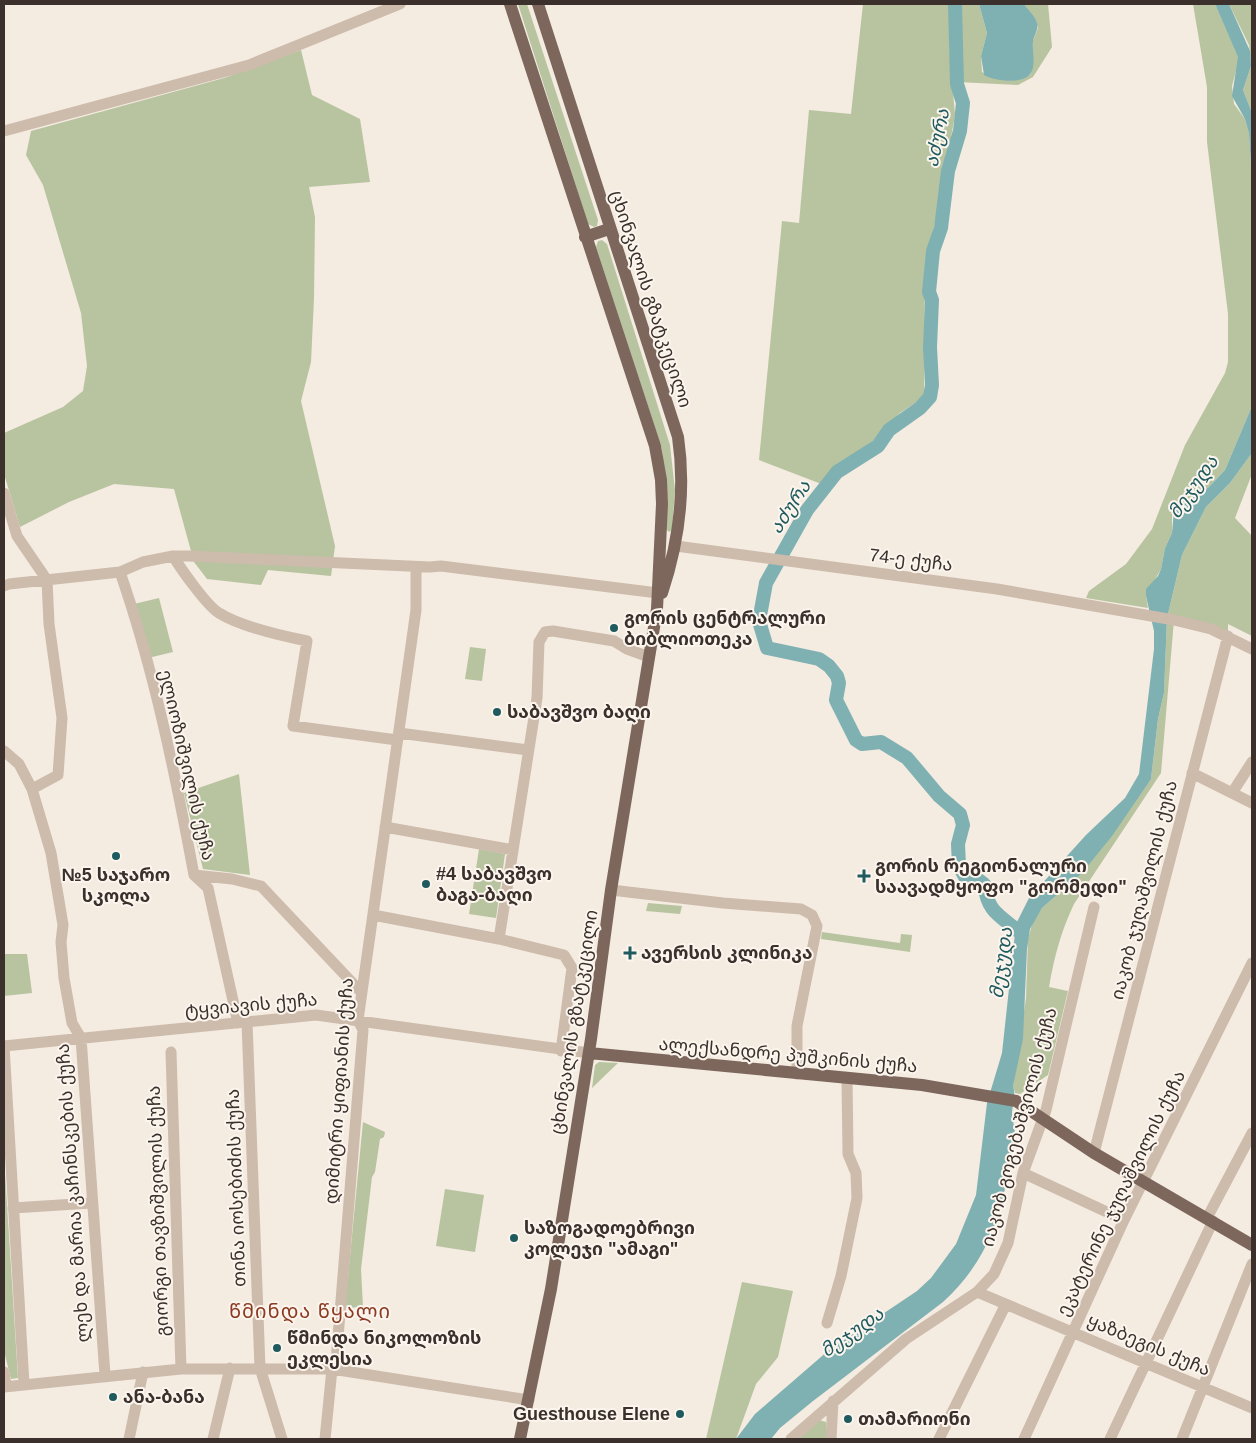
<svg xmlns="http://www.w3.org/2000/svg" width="1256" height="1443" viewBox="0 0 1256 1443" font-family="Helvetica,'Noto Sans Georgian',sans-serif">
  <rect width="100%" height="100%" fill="#f4ebe1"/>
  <path fill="#b8c4a0" d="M518 4H527L598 220 597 226 594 227 588 224Z
    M863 4H949V45L955 115 937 215 925 261 924 397 900 413 873 441 835 468 824 485 759 460 782 221 799 223 809 110 851 114Z
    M955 4H979L987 33 981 56 982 72C997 80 1017 85 1031 74L1033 41 1038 28 1036 21 1024 4H1048L1052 47 1033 77 1018 85 957 82Z
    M1193 4H1215L1238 56V63L1232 86 1234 104 1245 119 1249 134 1252 181V406L1225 470 1209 487 1180 505 1172 516V533L1165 548 1161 569 1146 596 1148 608 1086 598 1089 591 1126 564 1152 529 1185 445 1225 373 1228 362V314L1207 142V87Z
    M1229 4H1252V113L1243 90 1251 66 1249 45Z
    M301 50 312 95 360 119 370 182 309 187 315 217 314 298 311 362 301 401 335 546 331 576 268 570 261 585 207 579 194 562 174 489 114 484 69 502 20 527 4 474V433L63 407 83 391 87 366 81 313 43 185 26 155 31 131 224 78Z
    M602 240 607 244 670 445 675 490 672 530 669 532 666 529 662 449 596 247 598 241Z
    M1252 453V474L1235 518 1252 536V636L1228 624V636L1174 620 1161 773 1074 904C1061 931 1054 958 1049 987L1068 991 1048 1075 1020 1094 1015 1093 1013 1086 1026 998 1028 939 1033 921 1042 908 1058 894 1151 779 1158 719 1164 693 1167 618 1182 555 1206 507 1230 483Z
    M159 598 173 652 148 658 134 604Z
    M470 647 486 649 482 681 465 679Z
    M239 774 250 875 203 869 184 793Z
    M479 849 505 854 496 918 469 914Z
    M648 903 682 906 680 914 646 911Z
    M822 932 900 943 901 934 912 935 910 952 821 939Z
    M4 954H27L32 993 4 996Z
    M599 1062 618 1063 592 1088 595 1065Z
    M363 1122 385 1132 384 1137 380 1139 375 1172 372 1177 361 1269 363 1307 345 1308Z
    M4 1157 18 1378 11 1379 4 1351Z
    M445 1189 484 1195 475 1252 436 1246Z
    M742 1282 793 1291 778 1357 756 1384 736 1439H706Z
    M819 1420 826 1422V1439H799Z"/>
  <path fill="#7fb0b2" d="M979 4H1024C1028 10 1035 16 1037 23 1039 29 1034 35 1033 42 1032 51 1036 64 1031 73 1024 85 994 81 984 75L981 56 987 33Z
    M1215 4H1229L1250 51 1251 66 1243 90 1252 113V181L1249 134 1245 119 1232 96 1238 57Z
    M1252 406V453L1230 483 1206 507 1182 555 1167 618 1164 693 1158 719 1151 779 1112 836 1082 873 1042 908 1030 929 1027 949 1023 1039 1013 1086C1016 1096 1013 1103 1012 1112 1012 1120 1015 1127 1015 1135 1014 1151 1010 1167 1006 1184 996 1232 980 1268 943 1302L813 1401 780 1428 771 1439H736L755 1414 829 1350 917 1291 931 1278 956 1244 976 1195 987 1103 1002 1053 1016 924 1029 898 1086 835 1125 798 1139 774 1154 649V631L1146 596V589L1158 576 1161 569 1165 548 1172 533 1174 510 1209 487 1225 470Z"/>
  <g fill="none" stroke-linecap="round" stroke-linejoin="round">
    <path stroke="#7fb0b2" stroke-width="14" d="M955 4 957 84 963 103 960 131 948 171 941 228 933 251 929 292 932 300 930 347 932 385 930 397 920 408 889 430 878 446 837 472 807 510 766 583 759 621 767 648 819 659 829 666 837 676 839 683 836 700 856 740 862 744 881 742 907 758 939 796 960 814 963 825 958 844 959 866 965 877 976 878 984 884C988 913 999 915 1021 933"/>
    <path stroke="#cdbbac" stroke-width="11" d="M4 131 249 65 400 4
      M4 493 17 536 47 580 49 624 62 718 58 775 32 789
      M676 546 997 589 1174 620 1211 629 1252 649
      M173 556C181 569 207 606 219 613 240 626 282 636 307 641L293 726 397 740
      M120 572C154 670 175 773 194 875
      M4 586 9 584 120 572 143 562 173 556H189L430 567 441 566 658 593
      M399 733 528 750
      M4 751 19 764 32 789 51 853 63 925 61 942 64 978 72 1023 81 1038 105 1375
      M1192 773 1252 803
      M1232 793 1252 762
      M385 827 513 850
      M194 875 232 879 261 886 361 992
      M194 875 208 888 238 1023
      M611 890 723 903 801 909 812 915 817 926 797 1026V1074
      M373 915 499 939 564 955 572 968 561 1051
      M499 939 537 698 539 642 545 632 553 631 614 641 627 649 649 657
      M247 1022 260 1368 282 1439
      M4 1046 316 1015 589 1053
      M4 1046 24 1384
      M171 1052 181 1369
      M1094 1153 1228 636
      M1023 1173 1124 1220
      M13 1208 91 1203
      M1207 1218 1252 1133
      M977 1292 1252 1408
      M827 1323 841 1276 857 1198 856 1173 848 1154 847 1079
      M4 1372 6 1386
      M4 1387 181 1369H332L529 1400
      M129 1439 143 1372
      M213 1439 230 1368
      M325 1439 332 1369 336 1362 363 1030 358 1020 416 610V567
      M791 1439 906 1339 977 1292 994 1274 1008 1243 1023 1173 1046 1110 1094 907
      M831 1439 833 1401
      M939 1439 1006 1304
      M1024 1439 1124 1220 1252 963
      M1110 1439 1213 1221
      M1182 1439 1252 1264"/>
    <path stroke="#7d675c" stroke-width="12" d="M510 4 655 446 661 480 662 504 657 609 611 890 591 1039 551 1289 520 1439
      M538 4 678 437C686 491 679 542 662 593
      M585 237 609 229
      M589 1053 922 1085 1016 1101 1094 1153 1252 1245"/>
  </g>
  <g fill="#1f5a5e" stroke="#fbf5ee" stroke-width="2">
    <circle cx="614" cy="628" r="5"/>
    <circle cx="497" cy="712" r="5"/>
    <circle cx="116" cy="856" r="5"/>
    <path d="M861.5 868.5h5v5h5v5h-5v5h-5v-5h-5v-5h5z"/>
    <circle cx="426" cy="884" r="5"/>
    <path d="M627.5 945.5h5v5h5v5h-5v5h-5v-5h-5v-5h5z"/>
    <circle cx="514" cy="1238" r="5"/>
    <circle cx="277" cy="1348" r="5"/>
    <circle cx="113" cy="1397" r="5"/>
    <circle cx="680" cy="1414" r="5"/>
    <circle cx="848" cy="1419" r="5"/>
  </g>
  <g text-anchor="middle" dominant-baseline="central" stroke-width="4" stroke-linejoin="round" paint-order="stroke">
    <g font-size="18" fill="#3b302b" stroke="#fbf5ee">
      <text transform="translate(651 299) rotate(72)">ცხინვალის გზატკეცილი</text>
      <text transform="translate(911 560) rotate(7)">74-ე ქუჩა</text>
      <text transform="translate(187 765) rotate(77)">ელიოზიშვილის ქუჩა</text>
      <text transform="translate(1144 890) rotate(-76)">იაკობ ჯუღაშვილის ქუჩა</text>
      <text transform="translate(251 1005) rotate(-5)">ტყვიავის ქუჩა</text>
      <text transform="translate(574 1022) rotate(-81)">ცხინვალის გზატკეცილი</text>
      <text transform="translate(788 1055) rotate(5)">ალექსანდრე პუშკინის ქუჩა</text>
      <text transform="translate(339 1091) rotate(-86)">დიმიტრი ყიფიანის ქუჩა</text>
      <text transform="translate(1019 1127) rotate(-75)">იაკობ გოგებაშვილის ქუჩა</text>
      <text transform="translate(236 1188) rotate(-92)">თინა იოსებიძის ქუჩა</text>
      <text transform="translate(73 1193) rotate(-94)">ლეხ და მარია კაჩინსკების ქუჩა</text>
      <text transform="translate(1121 1193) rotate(-64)">ეკატერინე ჯუღაშვილის ქუჩა</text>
      <text transform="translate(158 1211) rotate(-92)">გიორგი თავზიშვილის ქუჩა</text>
      <text transform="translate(1149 1345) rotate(23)">ყაზბეგის ქუჩა</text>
    </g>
    <g font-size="18" font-weight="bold" fill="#3b302b" stroke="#fbf5ee" text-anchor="start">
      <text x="624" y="618">გორის ცენტრალური<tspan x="624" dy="21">ბიბლიოთეკა</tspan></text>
      <text x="507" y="712">საბავშვო ბაღი</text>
      <text x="875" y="866">გორის რეგიონალური<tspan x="875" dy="21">საავადმყოფო "გორმედი"</tspan></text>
      <text x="436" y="874">#4 საბავშვო<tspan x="436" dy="21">ბაგა-ბაღი</tspan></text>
      <text x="116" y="875" text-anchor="middle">№5 საჯარო<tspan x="116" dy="21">სკოლა</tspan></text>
      <text x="641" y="953">ავერსის კლინიკა</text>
      <text x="524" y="1228">საზოგადოებრივი<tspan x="524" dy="21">კოლეჯი "ამაგი"</tspan></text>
      <text x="287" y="1338">წმინდა ნიკოლოზის<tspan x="287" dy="21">ეკლესია</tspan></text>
      <text x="123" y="1397">ანა-ბანა</text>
      <text x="670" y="1414" text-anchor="end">Guesthouse Elene</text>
      <text x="858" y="1419">თამარიონი</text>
    </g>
    <g font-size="19" font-style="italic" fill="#1f5a5e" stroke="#fbf5ee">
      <text transform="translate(937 138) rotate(-78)">აძურა</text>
      <text transform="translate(1193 487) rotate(-55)">მეჯუდა</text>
      <text transform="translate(790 507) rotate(-57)">აძურა</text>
      <text transform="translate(1001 963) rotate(-82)">მეჯუდა</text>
      <text transform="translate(852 1332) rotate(-35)">მეჯუდა</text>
    </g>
    <g font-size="20" letter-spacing="1" fill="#8c3b22" stroke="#fbf5ee">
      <text x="310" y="1311">წმინდა წყალი</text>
    </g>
  </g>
  <rect width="1256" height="1443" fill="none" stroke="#3b302b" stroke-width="10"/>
</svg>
